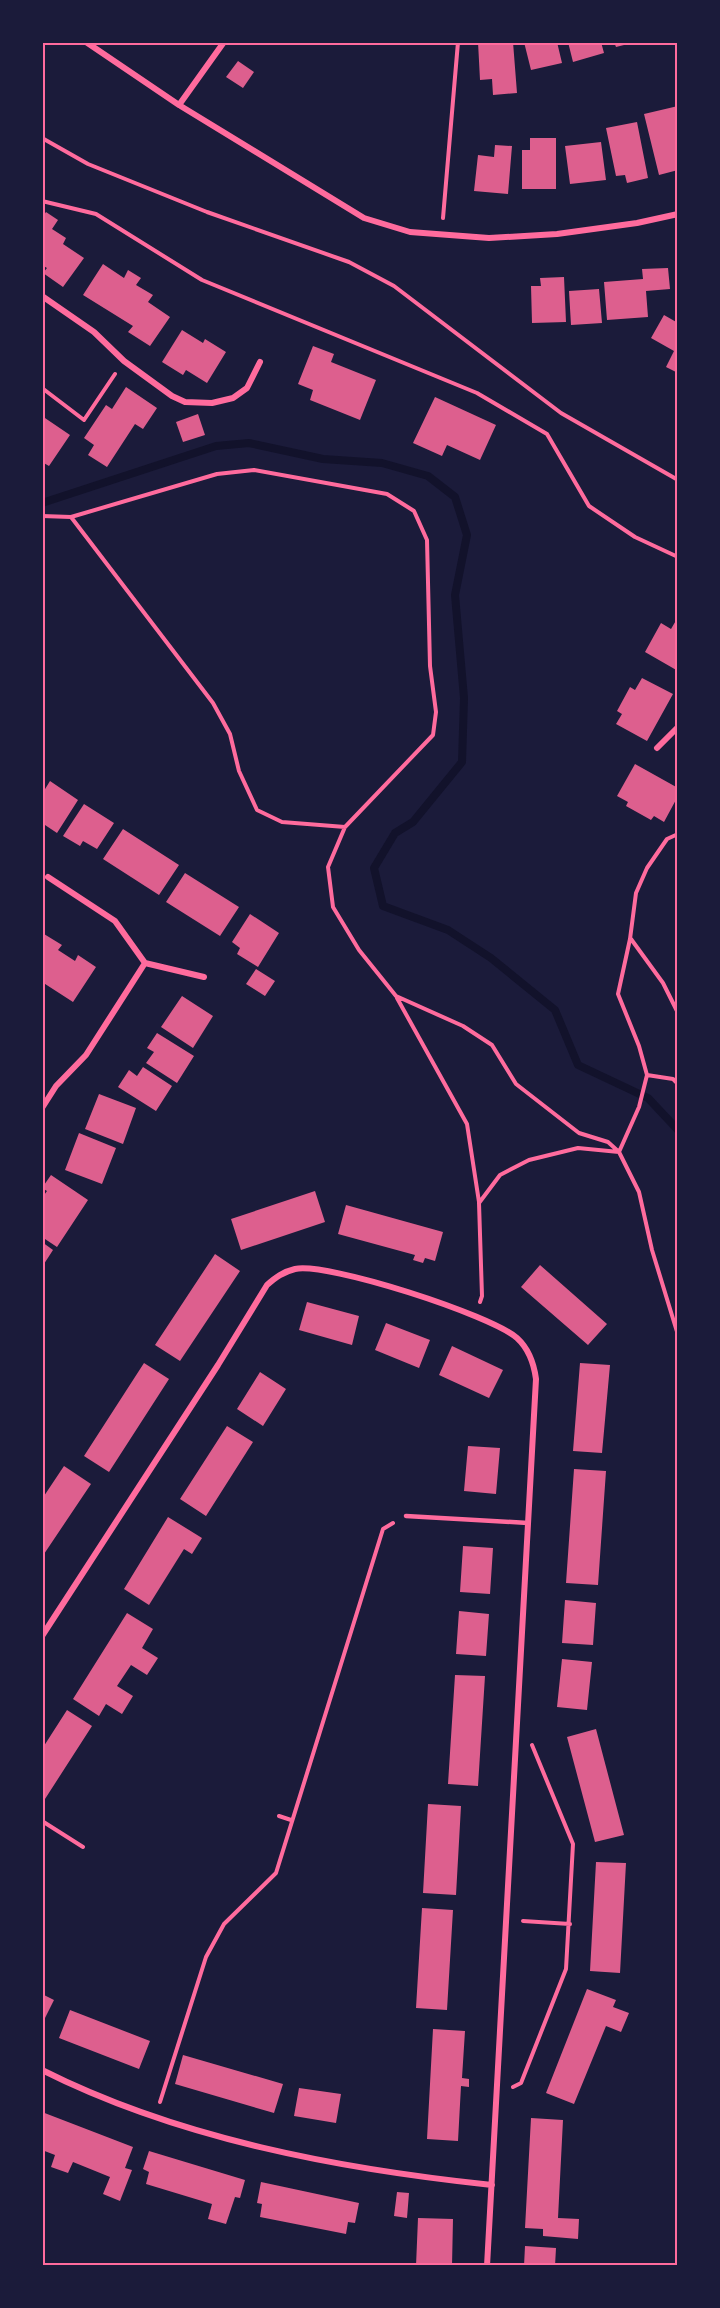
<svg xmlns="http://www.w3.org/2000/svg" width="720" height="2308" viewBox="0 0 720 2308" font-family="Literata,serif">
  <rect width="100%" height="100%" fill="#1b1b3a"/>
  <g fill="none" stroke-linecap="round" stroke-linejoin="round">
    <path stroke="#12122b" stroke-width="8" d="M42 503 216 446 249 443 323 459 382 463 428 476 455 497 467 535 455 595 464 698 462 762 413 822 395 833 374 868 383 906 448 930 491 958 555 1010 578 1065 648 1098 678 1130"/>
  </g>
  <path fill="#dd5f8e" d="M478 42H513L517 93 493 95 492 79 480 80Z
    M524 42H557L562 63 531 70Z
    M568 42H601L604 53 573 62Z
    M614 42H632V43L616 47Z
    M238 61 254 72 243 88 226 77Z
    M678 106V170L659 175 644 114Z
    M637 122 648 178 627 183 625 175 616 176 606 128Z
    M530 138H556V189H522V150H530Z
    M601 142 606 180 570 184 565 146Z
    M495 145 512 146 508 194 474 191 478 155 494 157Z
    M46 212 58 220 52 229 66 238 63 244 84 258 63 287 43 273 47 268 42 265V218Z
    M103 264 124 278 128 270 141 278 136 285 153 295 148 302 170 317 150 346 128 332 133 326 83 295Z
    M668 268 670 289 646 291 648 317 607 320 604 282 643 279 642 269Z
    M564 277 566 322 532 323 531 286H541L540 278Z
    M599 289 602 323 571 325 569 291Z
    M664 315 678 323V373L666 367 674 351 651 338Z
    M182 330 203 343 205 339 226 352 207 383 186 370 183 375 162 362Z
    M313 346 334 354 331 362 376 380 360 420 310 400 313 390 298 384Z
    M126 387 157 408 143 429 135 424 107 467 88 455 94 445 84 438 106 405 112 409Z
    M435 397 496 425 480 460 447 445 442 456 413 443Z
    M198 414 205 435 183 442 176 422Z
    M42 416 70 435 49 466 42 462Z
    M678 617V671L645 652 661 623 671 629Z
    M642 678 673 694 647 741 616 724 622 714 617 711 630 687 635 690Z
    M635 764 678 788V796L664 822 654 816 651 820 626 806 628 802 617 796Z
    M50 781 78 800 57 833 42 823V794Z
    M84 804 114 823 97 849 83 841 80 846 63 836Z
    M123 829 179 865 159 895 103 859Z
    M185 873 239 907 220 936 166 902Z
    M250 914 279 933 258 967 237 954 240 948 232 942Z
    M44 934 62 945 58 950 75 961 78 955 96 967 73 1002 42 982V937Z
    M256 969 275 981 265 996 246 984Z
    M182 996 213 1016 193 1048 161 1027Z
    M157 1033 194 1056 177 1083 146 1063 154 1052 147 1048Z
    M143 1067 172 1086 156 1111 118 1087 129 1070 137 1076Z
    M99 1094 136 1108 123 1144 85 1129Z
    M79 1133 116 1148 102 1184 65 1170Z
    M51 1175 88 1200 57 1247 42 1237V1198L47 1191 42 1188Z
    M315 1191 325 1222 241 1250 231 1219Z
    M346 1205 443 1232 435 1261 425 1258 423 1263 413 1260 415 1255 338 1234Z
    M42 1242 53 1250 42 1267Z
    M215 1254 240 1271 180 1361 155 1345Z
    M540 1265 607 1324 588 1345 521 1287Z
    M307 1302 359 1316 352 1345 299 1330Z
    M386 1323 430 1340 419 1368 375 1350Z
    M452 1346 503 1370 489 1398 439 1375Z
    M144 1363 169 1379 109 1472 84 1456Z
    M580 1363 610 1365 602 1453 573 1451Z
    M260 1372 286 1389 263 1426 237 1409Z
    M227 1426 253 1442 206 1516 180 1499Z
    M468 1446 500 1448 496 1494 464 1491Z
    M64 1466 91 1484 42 1557V1499Z
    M574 1469 606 1471 598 1585 566 1583Z
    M168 1517 202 1538 192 1554 184 1549 149 1605 124 1589Z
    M463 1546 493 1548 490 1594 460 1592Z
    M565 1600 596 1603 593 1645 562 1643Z
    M459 1611 489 1614 486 1656 456 1654Z
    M127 1613 153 1629 142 1648 158 1658 147 1675 131 1665 117 1686 133 1696 122 1714 106 1704 99 1716 73 1699Z
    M562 1659 592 1662 587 1710 557 1707Z
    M455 1675 485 1676 478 1786 448 1784Z
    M67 1710 92 1726 45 1799 42 1796V1749Z
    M596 1729 624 1835 595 1842 567 1737Z
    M428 1804 461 1806 456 1895 423 1893Z
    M596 1862 626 1863 620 1973 590 1971Z
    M422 1908 453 1910 447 2010 416 2008Z
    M587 1989 616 2000 613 2007 629 2013 621 2032 606 2026 574 2104 546 2093Z
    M42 1994 54 2000 42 2024Z
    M70 2010 150 2041 139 2069 59 2038Z
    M433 2029 465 2031 462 2078 469 2079V2087L461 2086 458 2141 427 2139Z
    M183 2055 283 2084 274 2113 175 2084Z
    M299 2088 341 2094 336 2123 294 2116Z
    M42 2112 133 2147 125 2168 132 2170 120 2201 103 2194 110 2177 73 2162 68 2173 51 2167 55 2155 42 2150Z
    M531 2118 563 2120 558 2218 579 2219 578 2239 543 2236V2229L525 2228Z
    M149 2151 245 2180 240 2198 235 2197 226 2224 208 2219 212 2204 146 2184 149 2172 143 2169Z
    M261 2182 359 2203 355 2223 348 2222 346 2234 260 2217 262 2204 257 2203Z
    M397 2192 409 2193 407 2218 394 2216Z
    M418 2218 453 2219 452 2266H416Z
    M525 2246 556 2248 555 2266H524Z"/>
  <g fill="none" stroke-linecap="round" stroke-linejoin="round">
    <path stroke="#ff6b9d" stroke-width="4" d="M42 138 88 164 207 212 349 262 394 286 561 413 678 480
      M42 201 96 214 202 280 477 393 547 434 589 506 635 537 678 557
      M443 218 458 42
      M42 388 84 420 115 374
      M42 516 71 517 217 474 254 470 387 494 414 511 427 540 430 666 436 712 433 735 345 827 328 867 333 907 359 950 396 996 463 1026 492 1045 516 1084 579 1133 608 1142 619 1152 639 1107 647 1075 639 1046 618 994 630 939 636 893 647 868 667 839 678 834
      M71 517 213 703 230 734 239 771 257 810 282 822 345 827
      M631 939 663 983 678 1013
      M397 998 467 1124 479 1202
      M647 1075 673 1079 678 1084
      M480 1302 482 1296 479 1203 500 1175 529 1160 578 1148 619 1152 639 1192 652 1250 678 1335
      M279 1816 291 1820
      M42 1821 83 1847
      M523 1921 570 1924
      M513 2087 521 2083 566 1969 573 1844 532 1745
      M160 2102 206 1957 224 1924 276 1873 383 1529 393 1523"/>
    <path stroke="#ff6b9d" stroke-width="4.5" d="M406 1516 528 1523"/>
    <path stroke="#ff6b9d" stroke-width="6" d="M86 42 179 105 364 218 410 232 489 238 557 234 637 223 678 214
      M179 105 224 42
      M42 296 94 332 124 361 172 396 185 402 212 403 233 398 247 388 260 362
      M657 748 678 727
      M48 877 115 921 145 963 204 977
      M42 1108 56 1086 86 1055 145 963
      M42 1636 218 1365 267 1285C276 1277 283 1272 295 1269 328 1262 491 1315 517 1338 529 1349 534 1364 536 1379L487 2266
      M42 2070C179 2139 340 2169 492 2185"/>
  </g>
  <rect width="720" height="2308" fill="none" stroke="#1b1b3a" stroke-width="87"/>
  <rect x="44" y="44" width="632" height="2220" fill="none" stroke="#ff6b9d" stroke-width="2"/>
</svg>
